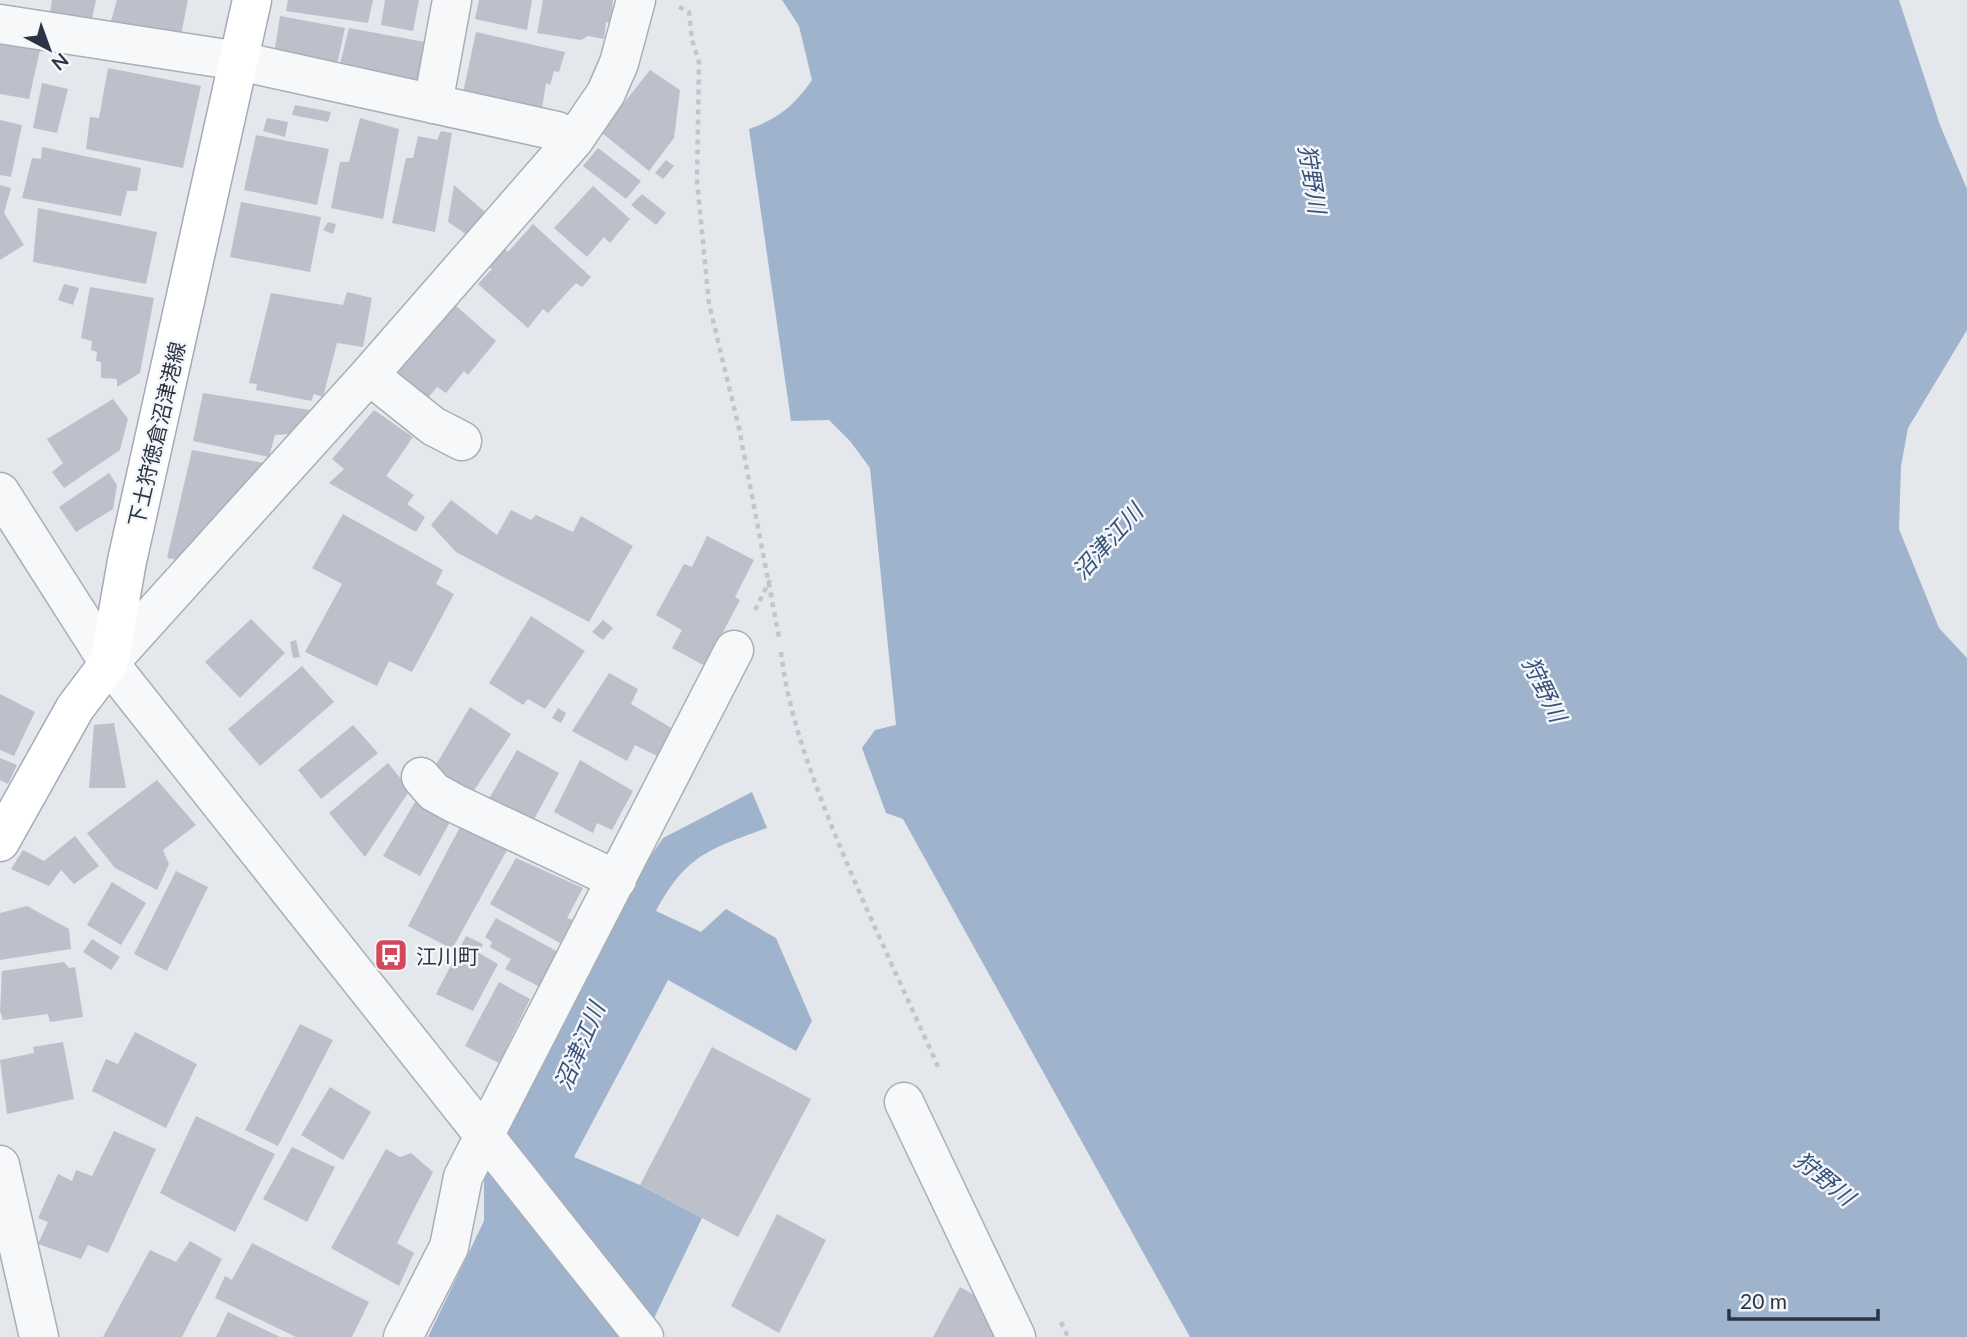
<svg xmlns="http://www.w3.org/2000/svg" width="1967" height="1337" viewBox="0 0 1967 1337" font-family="Lato,'Noto Sans JP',sans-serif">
  <rect width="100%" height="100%" fill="#e4e7ec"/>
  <path fill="#9fb4cc" d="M782 0H1899L1940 125 1967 189V330L1908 428 1901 466 1899 529 1939 628 1967 658V1337H1190L903 819 886 813 862 748 875 730 896 725 870 468 850 441 829 420 791 421 749 129C778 119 795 105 812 80L799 26Z
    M752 792 767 828C710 849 686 855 656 911L701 932 726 909 776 938 812 1021 796 1051 668 980 574 1157 640 1185 702 1218 645 1337H428L484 1221V1179L517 1107 641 870 663 838Z"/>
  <path fill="#bbc0ca" d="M52 0H96L90 27 49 19Z
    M117 0H188L181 35 111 21Z
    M288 0H373L368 23 286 11Z
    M385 0H419L413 31 381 25Z
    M479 0H532L527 30 475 19Z
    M543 0H613L611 23 606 22 604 39 588 36 581 40 537 33Z
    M280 16 345 28 335 74 273 61Z
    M349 28 430 43 419 92 337 76Z
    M476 32 565 52 559 72 554 71 550 85 546 83 542 108 463 93Z
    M0 43 40 50 29 99 0 94Z
    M108 68 201 86 183 168 86 149 90 117 99 118Z
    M650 70 680 90 674 138 649 171 601 132Z
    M42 83 68 89 57 133 33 128Z
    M295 105 331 112 328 122 292 115Z
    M267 118 288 122 285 137 263 131Z
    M360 118 399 129 383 219 331 208 340 162H349Z
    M0 120 22 125 11 177 0 175Z
    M441 131 452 133 435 232 392 223 406 158H413L418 136 437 140Z
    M256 135 329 149 317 205 244 190Z
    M42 147 141 168 137 191H127L121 216 22 198 32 158 41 159Z
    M598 148 641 181 626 199 583 166Z
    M666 160 674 166 663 179 655 173Z
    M0 185 11 188 4 213 24 245 0 260Z
    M454 185 486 213 467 235 448 222Z
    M593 186 630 219 610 243 604 237 587 257 554 228Z
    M642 194 666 213 656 225 631 205Z
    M241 202 321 217 310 272 230 257Z
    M38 208 157 232 146 284 33 262Z
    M328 222 336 224 333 234 323 230Z
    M533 224 591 277 582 287 576 283 548 313 543 309 528 328 478 284 492 269 487 265 505 249 508 252Z
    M64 284 79 288 73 305 58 300Z
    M90 287 154 298 140 373 117 387V379L101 378V362L96 361 97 352 91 350 92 341 81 338Z
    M347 292 372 298 363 347 337 343 323 397 314 394 311 401 256 390 257 384 249 383 271 293 343 305Z
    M455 305 496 341 468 375 464 371 446 393 437 387 427 399 397 371Z
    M203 393 310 410 290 434 275 435 269 457 193 441Z
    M113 399 128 419 120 450 64 488 52 472 63 463 47 439Z
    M374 410 413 437 386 476 414 495 407 504 425 517 416 532 329 483 344 469 332 459Z
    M192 450 264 463 184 561 167 558Z
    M109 473 117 485 113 509 76 532 59 507Z
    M451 500 497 535 511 510 531 520 536 515 573 532 581 516 633 546 589 622 456 552 431 525Z
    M343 514 443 570 436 584 454 594 412 672 389 661 377 686 305 652 342 584 312 568Z
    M707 536 754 560 735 597 740 600 705 666 672 648 682 630 656 615 684 564 692 567Z
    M531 616 585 651 545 709 528 699 523 705 489 683Z
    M251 619 285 653 240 698 205 662Z
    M603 620 613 628 603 640 592 632Z
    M296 640 300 657 293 658 290 642Z
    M302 666 334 702 260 766 228 729Z
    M609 673 638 689 631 704 673 729 657 756 635 745 627 761 572 731Z
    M0 694 35 712 14 756 0 750Z
    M470 707 511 734 469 798 430 775Z
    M558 708 566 713 561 723 552 718Z
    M114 723 126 788H89L94 725Z
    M353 725 378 753 321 799 298 770Z
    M517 750 559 773 531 825 483 809Z
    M0 758 17 765 8 784 0 780Z
    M580 760 633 791 612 830 597 823 593 833 554 812Z
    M388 763 410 790 365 857 329 813Z
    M157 780 196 825 163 850 169 864 157 890 115 868 87 833Z
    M415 802 450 822 420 876 383 856Z
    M461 825 507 850 452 949 408 926Z
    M75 836 99 866 74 884 61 870 49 886 11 869 23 850 44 861Z
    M516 858 583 888 567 918 573 920 560 943 490 904Z
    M176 871 208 887 167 971 134 954Z
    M112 882 146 903 121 945 87 925Z
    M27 906 69 929 71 949 0 960V913Z
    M496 918 558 952 540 987 505 969 511 959 490 947 492 942 485 937Z
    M466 936 483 944 479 953 498 964 473 1011 436 994Z
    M92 939 120 957 111 970 83 952Z
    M64 962 69 968 75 967 83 1017 50 1022 48 1014 3 1020 0 1011 2 971Z
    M499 982 530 999 499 1063 465 1046Z
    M300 1024 333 1040 278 1146 245 1130Z
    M135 1032 197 1064 166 1128 92 1091 106 1059 118 1064Z
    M63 1042 74 1099 7 1114 0 1060 34 1053 33 1047Z
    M712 1047 811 1099 738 1237 640 1185Z
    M330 1087 371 1112 343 1160 301 1135Z
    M196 1116 275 1154 235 1232 160 1193Z
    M114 1131 156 1149 108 1253 88 1245 81 1259 38 1244 48 1222 38 1218 58 1174 72 1181 76 1170 92 1176Z
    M292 1147 335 1167 307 1222 263 1199Z
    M386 1149 400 1157 411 1153 433 1172 397 1243 414 1253 399 1286 331 1248Z
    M777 1214 826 1240 779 1333 731 1306Z
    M190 1241 222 1259 182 1337H103L150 1250 176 1262Z
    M252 1243 369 1302 352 1337H296L215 1298 225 1276 232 1280Z
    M960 1287 982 1299 997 1337H933Z
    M228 1312 280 1337H216Z"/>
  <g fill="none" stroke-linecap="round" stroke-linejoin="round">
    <defs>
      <path id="minor" d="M0 24 239 61 557 131 574 140
        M433 104 452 0
        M369 375 433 426 462 441
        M0 492 109 663 644 1337
        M109 663 369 375 574 140 606 93 619 63 636 0
        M421 777 434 792 454 803 617 880
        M904 1102 1016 1337
        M0 1165 39 1337
        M403 1337 449 1247 463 1177 734 650"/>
      <path id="major" d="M0 842 75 708 109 663 127 561 252 0"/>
    </defs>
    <use href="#minor" stroke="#a9aeb7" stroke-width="41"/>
    <use href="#major" stroke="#a3abb8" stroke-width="41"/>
    <path stroke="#c2c5cb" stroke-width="4.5" stroke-dasharray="5 5" stroke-linecap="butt" d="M679 7 689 12 692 40 699 62 697 181 709 304 739 428 779 637
      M755 610 770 580
      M781 652C788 713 810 771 832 827 865 909 904 990 940 1071
      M1061 1322 1068 1337"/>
    <use href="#minor" stroke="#f7f8fa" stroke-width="38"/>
    <use href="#major" stroke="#fff" stroke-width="38"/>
  </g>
  <defs>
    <symbol id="bus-square" viewBox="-11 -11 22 22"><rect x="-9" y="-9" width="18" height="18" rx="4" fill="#d1495b" stroke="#f4f6f9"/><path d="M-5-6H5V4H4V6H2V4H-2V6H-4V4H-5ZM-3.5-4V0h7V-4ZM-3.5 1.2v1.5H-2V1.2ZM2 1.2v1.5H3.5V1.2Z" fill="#fff"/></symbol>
  </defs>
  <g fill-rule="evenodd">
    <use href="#bus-square" x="372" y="936" width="38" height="38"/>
  </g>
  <g text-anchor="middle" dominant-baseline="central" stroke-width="5" stroke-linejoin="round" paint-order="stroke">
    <g font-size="21" fill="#2b3445" stroke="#f4f6f9">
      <text transform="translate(156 434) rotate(-77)">下土狩徳倉沼津港線</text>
    </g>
    <g font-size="21" fill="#2b3445" stroke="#f4f6f9" text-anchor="start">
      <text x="416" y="955">江川町</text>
    </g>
    <g font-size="23" font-style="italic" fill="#34527a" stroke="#f4f6f9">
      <text transform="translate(1313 179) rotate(81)">狩野川</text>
      <text transform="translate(1107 541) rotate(-48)">沼津江川</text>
      <text transform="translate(1545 689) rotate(64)">狩野川</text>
      <text transform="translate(579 1046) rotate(-67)">沼津江川</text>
      <text transform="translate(1825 1178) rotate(39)">狩野川</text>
    </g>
  </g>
  <g transform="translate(49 49) rotate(139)" stroke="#f4f6f9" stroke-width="5" paint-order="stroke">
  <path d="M0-5L12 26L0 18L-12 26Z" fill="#2b3445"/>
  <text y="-10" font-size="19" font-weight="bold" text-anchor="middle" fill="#2b3445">N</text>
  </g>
  <path d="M1729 1309v10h149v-10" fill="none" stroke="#2b3445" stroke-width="3.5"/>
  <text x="1740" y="1309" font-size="21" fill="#2b3445" stroke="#f4f6f9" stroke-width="5" paint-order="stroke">20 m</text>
</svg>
